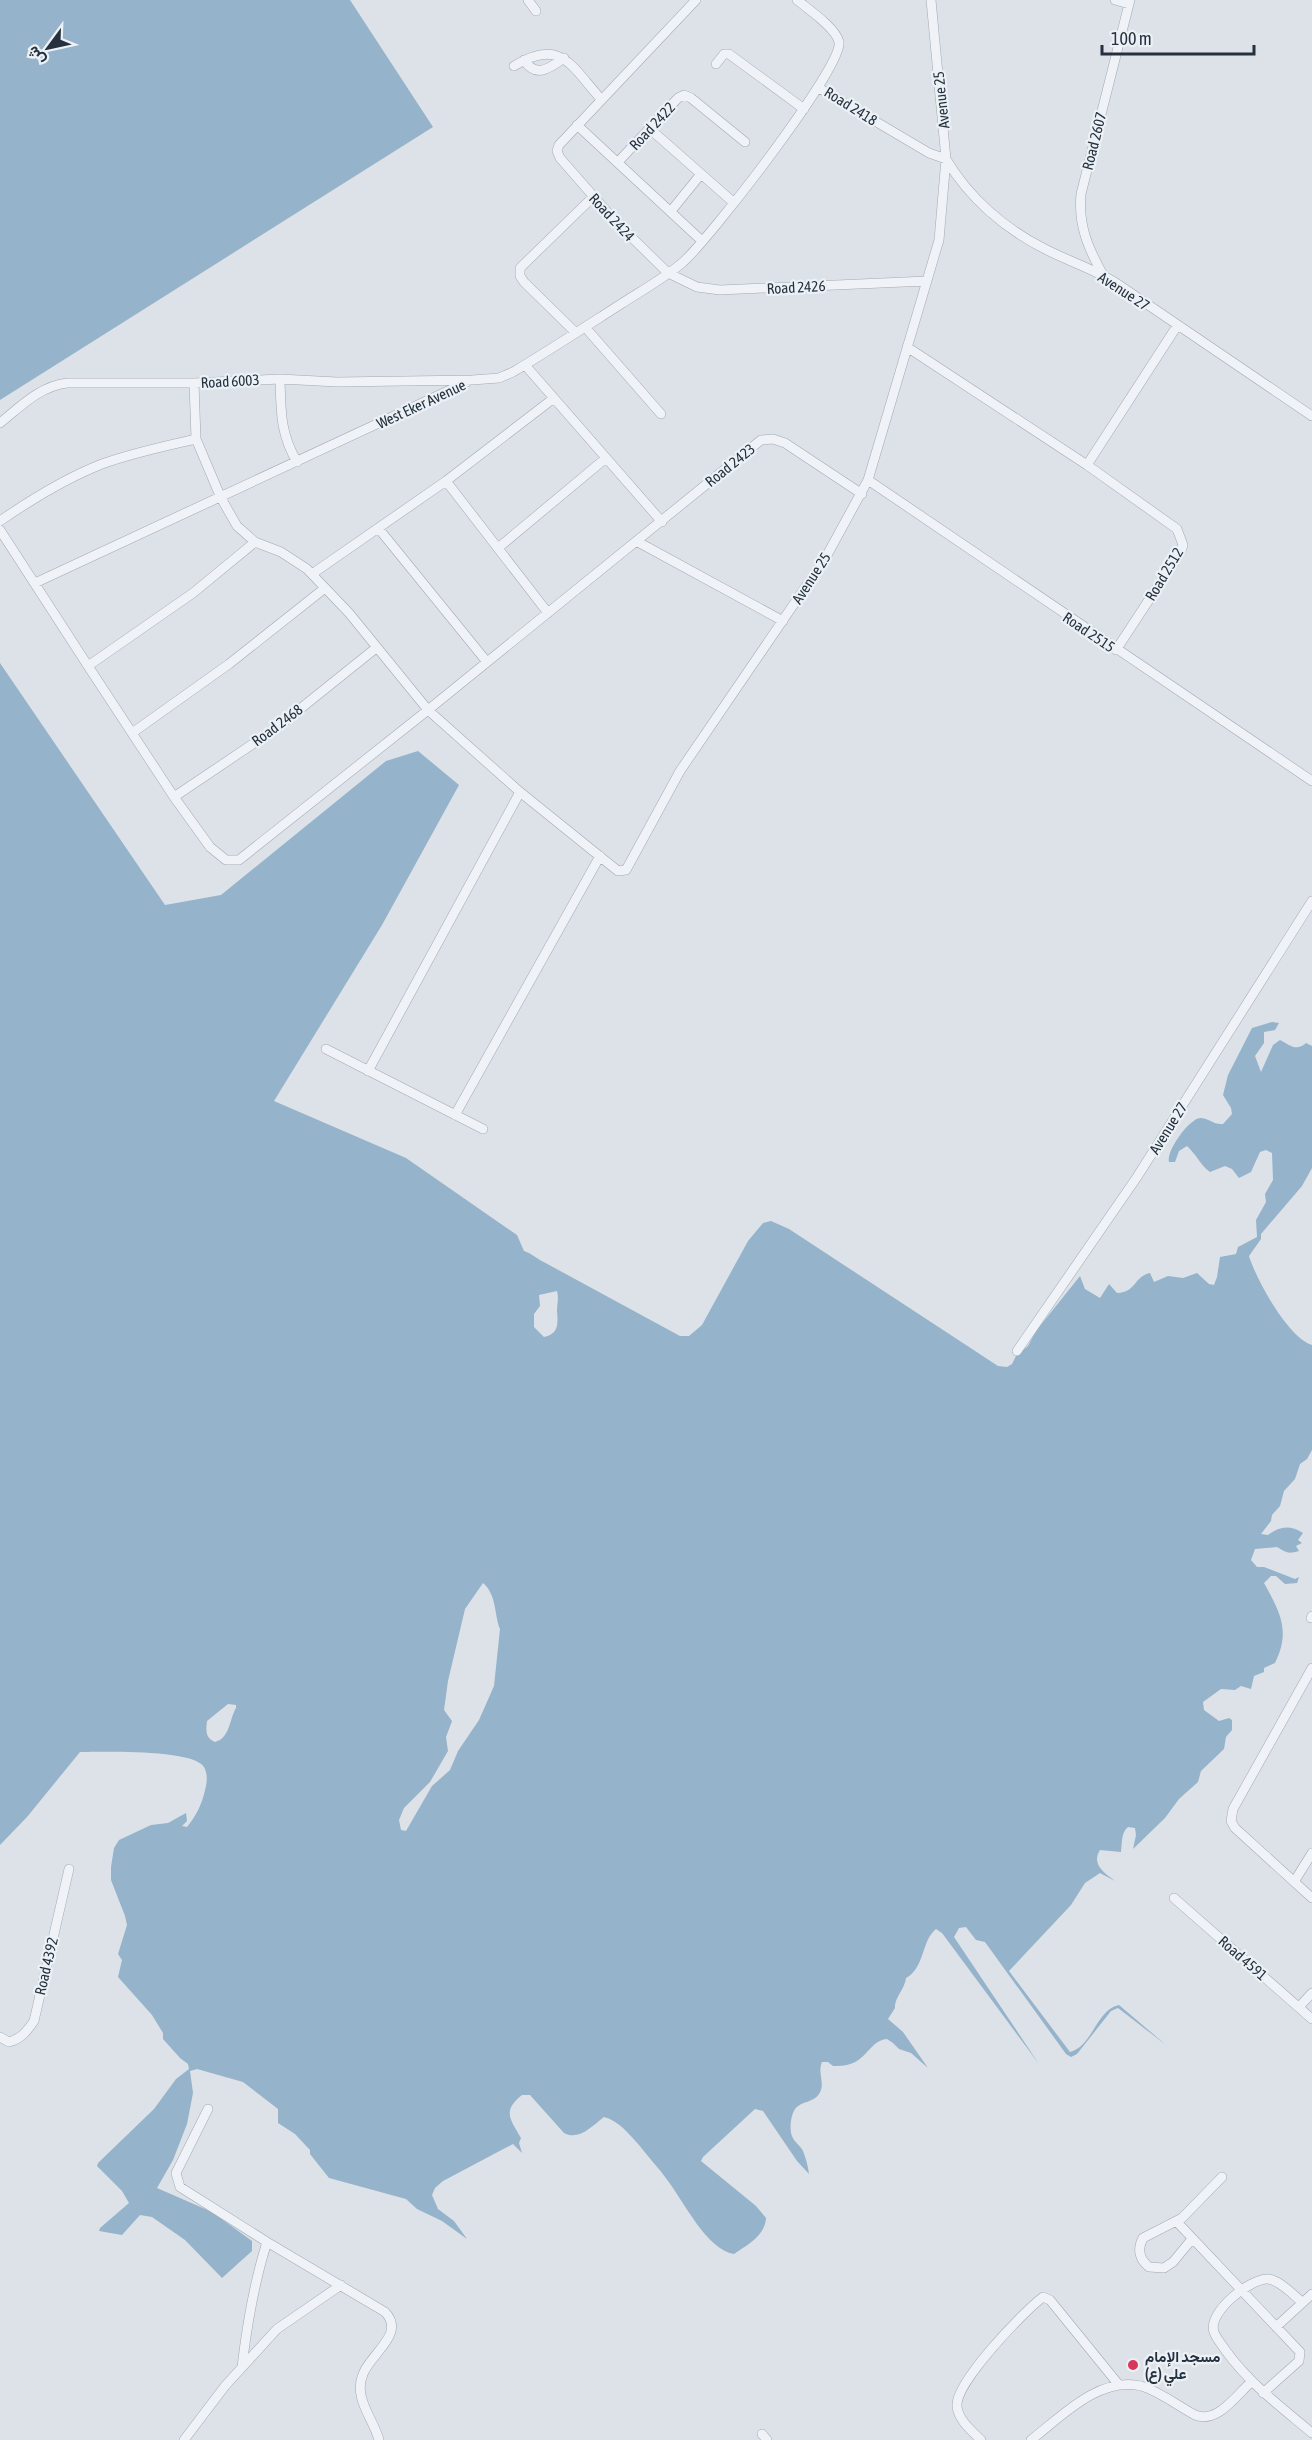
<svg xmlns="http://www.w3.org/2000/svg" width="1312" height="2440" viewBox="0 0 1312 2440" font-family="'Asap Condensed',Vazirmatn,sans-serif">
  <rect width="100%" height="100%" fill="#dde2e8"/>
  <path fill="#95b3ca" fill-rule="evenodd" d="M0 0H350L433 127 0 400Z
    M0 663 165 905 221 895 386 761 418 751 459 785 382 925 274 1101 406 1158 517 1235 524 1251 529 1253 540 1260 680 1336H689L702 1325 748 1241 763 1223 771 1221 789 1229 998 1366 1007 1367 1012 1364 1016 1356 1028 1346 1036 1331 1080 1276 1085 1289 1100 1298 1109 1284 1117 1293C1137 1292 1133 1277 1150 1273L1154 1282 1168 1276 1183 1278 1197 1273 1209 1284 1214 1285 1217 1277 1220 1257 1236 1254 1238 1247 1257 1237 1256 1220 1266 1202 1265 1194 1273 1180 1272 1153 1266 1150 1260 1152 1251 1172 1239 1178 1232 1169 1225 1166 1210 1172C1200 1165 1197 1155 1187 1146L1179 1151 1175 1162H1169C1166 1151 1189 1119 1200 1118 1209 1118 1214 1125 1223 1124L1232 1114 1231 1108 1223 1095 1228 1075 1252 1028 1272 1022 1279 1023 1275 1030 1264 1032V1043L1255 1056 1261 1072 1273 1045 1280 1040C1290 1045 1296 1052 1306 1043L1312 1046V1168L1302 1186 1261 1234V1239L1249 1256C1256 1279 1288 1338 1312 1345V1450L1307 1459 1300 1464 1295 1479 1284 1491 1280 1506 1272 1515 1271 1521 1261 1534 1268 1535C1280 1526 1290 1525 1303 1533L1298 1540 1302 1543 1296 1546 1299 1551C1288 1554 1287 1553 1277 1547L1255 1549 1251 1560 1257 1567H1264L1295 1579 1299 1577 1297 1583 1285 1584 1276 1576H1271L1264 1583C1280 1612 1291 1631 1275 1663L1264 1668V1672L1254 1676 1251 1689 1241 1686 1235 1690 1221 1689 1203 1702 1204 1710 1219 1721 1229 1718 1232 1720V1730L1226 1737 1224 1749 1201 1771 1198 1782 1179 1799 1165 1818 1133 1849 1136 1835 1135 1828 1128 1827C1121 1832 1122 1844 1121 1852L1100 1850C1091 1864 1104 1873 1115 1881L1100 1873 1085 1883 1071 1905 1009 1971 1070 2052C1093 2046 1096 2010 1119 2005L1166 2045 1118 2008 1111 2011 1077 2054 1071 2057 1066 2054 985 1942 976 1940 966 1927 959 1928 954 1937 1039 2064 942 1933 936 1929C921 1941 925 1968 906 1978 905 1989 894 1998 895 2008L888 2019 903 2032 928 2068 911 2053 899 2049 893 2043 887 2039C866 2041 868 2068 833 2066L828 2062H822C817 2073 826 2084 819 2094 813 2103 801 2101 795 2109 791 2115 789 2129 792 2136 794 2142 801 2146 803 2151 806 2159 808 2166 809 2174L797 2161 763 2111 755 2109 703 2157 701 2161 756 2206 766 2218C765 2236 747 2245 734 2254 707 2250 684 2202 668 2181 659 2168 648 2157 639 2145 628 2133 619 2121 604 2117 592 2126 579 2141 564 2133L530 2095H522C502 2111 510 2119 521 2138L519 2143 522 2153 513 2144 443 2181 435 2188 432 2195 438 2209 454 2221 467 2239 442 2221 417 2209 406 2199 329 2178 310 2154V2150L295 2134 278 2123V2109L243 2082 197 2069 190 2071 193 2093 187 2124 173 2160 157 2188 212 2212 252 2241V2251L222 2278 185 2240 152 2217 140 2215 122 2235 99 2231 100 2228 129 2203 122 2191 97 2166 98 2163 154 2109 176 2079 189 2069 188 2064 180 2058 163 2039V2033L152 2015 118 1977 122 1960 118 1954 127 1925 125 1916 111 1880V1867L114 1848 119 1840 151 1825 168 1823 186 1813 187 1821 182 1826 187 1827C196 1816 202 1804 205 1790 207 1783 208 1774 204 1767 193 1749 102 1752 80 1752L27 1817 0 1845ZM557 1291C559 1298 557 1304 557 1311 558 1323 559 1334 544 1337L534 1327V1314L540 1306 539 1295ZM483 1583C497 1595 494 1614 500 1629L494 1686 479 1720 458 1751 450 1770 432 1786 406 1831 401 1830 399 1820 404 1808 430 1782 448 1751 446 1737 452 1721 444 1710 448 1681 465 1609ZM228 1704 236 1705V1708C229 1720 230 1738 215 1742 205 1738 206 1730 207 1721Z"/>
  <g fill="none" stroke-linecap="round" stroke-linejoin="round">
    <defs>
      <path id="minor" d="M528 0 536 11
        M696 0 559 145 557 151 560 158 615 221 668 273 697 287 720 290 927 281
        M1115 0 1129 4
        M524 60C536 79 550 68 564 58
        M716 64 724 54H729L804 109
        M514 66C561 37 571 66 601 99
        M819 88 929 153 946 159C969 198 1005 229 1045 249 1068 261 1094 269 1116 283L1312 416
        M577 125 702 241
        M650 129 733 202
        M618 162 678 98 684 95 691 98 745 142
        M671 211 701 174
        M1103 275C1088 248 1078 225 1081 194L1130 0
        M585 327 661 414
        M576 333 524 282 520 276V268L593 197
        M907 347 1087 465 1177 529 1183 545 1181 551 1116 650
        M525 365 662 522
        M280 379C281 411 280 433 297 462
        M194 383 196 439 221 498 237 526 255 542 281 552 307 569 349 613 428 710 520 792 618 871 626 870 680 771 826 557 868 480 939 240 946 159 931 0
        M0 423C20 407 40 386 67 383H194L280 379 337 382 472 380 499 378 513 372C550 350 585 327 621 304 641 291 663 279 682 263 707 242 844 66 839 42 836 28 808 9 797 0
        M1087 465 1177 326
        M868 480 1312 781
        M446 481 548 613
        M0 521C32 499 66 478 102 464 132 453 165 446 196 439
        M379 529 487 662
        M0 530 88 666
        M255 542 193 593 88 666 174 797 210 847 226 860H239L428 710 761 440 773 439 785 443 862 494
        M638 542 783 621
        M498 548 606 458
        M312 574 446 481 554 398
        M35 583 467 382
        M132 733 229 664 325 588
        M174 797 275 729 376 648
        M326 1049 483 1129
        M368 1071 520 792
        M455 1115 600 856
        M1017 1351 1137 1177 1312 901
        M1311 1618 1312 1616
        M1312 1668 1233 1809 1231 1821 1235 1828 1312 1898
        M1294 1882 1312 1853
        M1174 1898 1312 2019
        M1299 2007 1312 1993
        M0 2037 9 2042C21 2039 27 2031 34 2021L69 1869
        M208 2109 176 2173 180 2187 267 2242 385 2312C406 2334 371 2353 363 2374 353 2398 373 2418 379 2440
        M1177 2222 1300 2352 1299 2361 1263 2393
        M1192 2239 1173 2262 1164 2268 1149 2267C1139 2259 1137 2249 1143 2238L1182 2218 1222 2177
        M1302 2302C1293 2295 1280 2280 1268 2279 1251 2278 1207 2312 1214 2332 1216 2338 1222 2345 1226 2351 1250 2384 1281 2407 1312 2433
        M1276 2327 1312 2294
        M242 2367C247 2324 254 2283 267 2242
        M762 2434 767 2440
        M184 2440 225 2386 277 2329 341 2285
        M981 2440C972 2431 958 2420 957 2406 955 2383 1023 2312 1043 2297L1050 2300 1119 2385
        M1031 2440C1061 2417 1099 2376 1141 2386 1159 2391 1178 2406 1195 2415 1217 2424 1236 2396 1251 2382"/>
    </defs>
    <use href="#minor" stroke="#a2a9b2" stroke-width="10"/>
    <use href="#minor" stroke="#eff2f6" stroke-width="9"/>
  </g>
  <circle fill="#d6385c" stroke="#ecf1f5" stroke-width="2" cx="1133" cy="2365" r="6"/>
  <g text-anchor="middle" dominant-baseline="central" stroke-width="4.5" stroke-linejoin="round" paint-order="stroke">
    <g font-size="15" fill="#25313f" stroke="#ecf1f5">
      <text transform="translate(941 100) rotate(-96)">Avenue 25</text>
      <text transform="translate(851 106) rotate(32)">Road 2418</text>
      <text transform="translate(652 126) rotate(-47)">Road 2422</text>
      <text transform="translate(1094 141) rotate(-76)">Road 2607</text>
      <text transform="translate(612 217) rotate(47)">Road 2424</text>
      <text transform="translate(796 287) rotate(-3)">Road 2426</text>
      <text transform="translate(1124 291) rotate(33)">Avenue 27</text>
      <text transform="translate(230 381) rotate(-3)">Road 6003</text>
      <text transform="translate(421 404) rotate(-25)">West Eker Avenue</text>
      <text transform="translate(730 465) rotate(-39)">Road 2423</text>
      <text transform="translate(1164 574) rotate(-59)">Road 2512</text>
      <text transform="translate(811 578) rotate(-57)">Avenue 25</text>
      <text transform="translate(1089 632) rotate(34)">Road 2515</text>
      <text transform="translate(277 725) rotate(-37)">Road 2468</text>
      <text transform="translate(1168 1128) rotate(-58)">Avenue 27</text>
      <text transform="translate(1243 1958) rotate(41)">Road 4591</text>
      <text transform="translate(46 1966) rotate(-77)">Road 4392</text>
    </g>
    <g font-size="15" font-weight="bold" fill="#25313f" stroke="#ecf1f5" text-anchor="start">
      <text x="1145" y="2356">مسجد الإمام<tspan x="1145" dy="17">علي (ع)</tspan></text>
    </g>
  </g>
  <g transform="translate(48 48) rotate(237)" stroke="#ecf1f5" stroke-width="4.5" paint-order="stroke">
  <path d="M0-4.5L10 22L0 15L-10 22Z" fill="#25313f"/>
  <text y="-9" font-size="16" font-weight="bold" text-anchor="middle" fill="#25313f">ش</text>
  </g>
  <path d="M1102 45v9h152v-9" fill="none" stroke="#25313f" stroke-width="3"/>
  <text x="1111" y="45" font-size="18" fill="#25313f" stroke="#ecf1f5" stroke-width="4.5" paint-order="stroke">100 m</text>
</svg>
